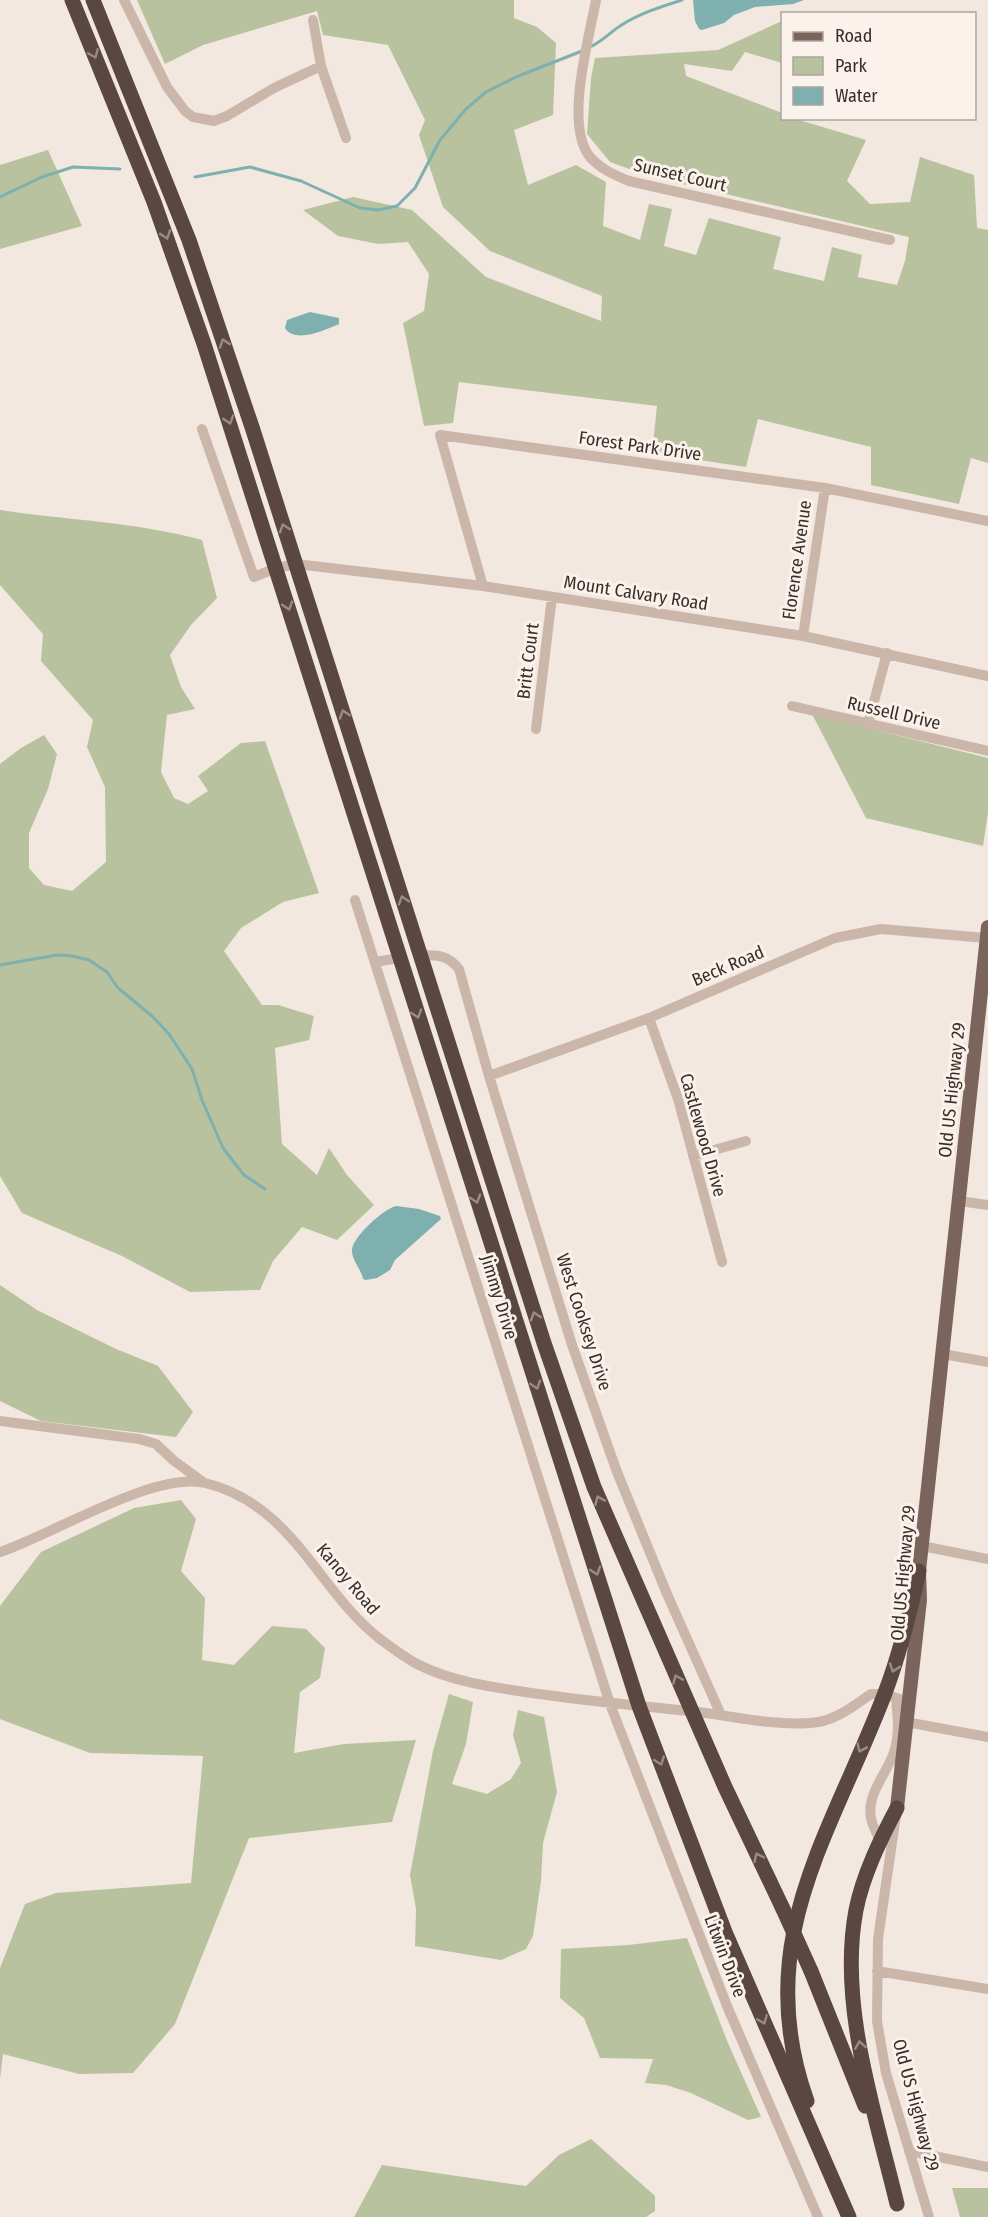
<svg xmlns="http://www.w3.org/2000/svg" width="988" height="2217" viewBox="0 0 988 2217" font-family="'Fira Sans Condensed',sans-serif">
  <rect width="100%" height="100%" fill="#f3e8df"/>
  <path fill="#b8c29e" d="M137 0H514V18L537 27 556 43 553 115 514 130 528 185 576 165 606 182 603 226 640 240 649 204 672 209 664 246 696 255 709 218 781 237 773 269 824 281 832 247 862 255 858 277 897 285 905 261 909 237 649 176 610 162 587 134 591 78 595 58 718 50 782 21V63L745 52 732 71 684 64 686 76 782 113V118L796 119 866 140 847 181 870 204 910 202 920 157 974 175 977 228 988 230V463L971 458 959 504 871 485V447L758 419 746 467 652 453 657 406 459 382 453 423 424 426 403 323 424 311 429 274 408 242 378 244 338 236 303 210 353 197 412 210 486 277 601 321 602 296 490 251 443 207 419 135 425 120 388 45 323 35 317 11 203 45 165 64Z
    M48 150 82 226 0 249V165Z
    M0 510C67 520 136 522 202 540L217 598 191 625 170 655 181 687 195 709 167 715 161 772 174 798 188 804 208 791 198 776 241 743 265 741 319 893 283 902 241 928 224 951 262 1005H278L314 1016 309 1040 275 1048 282 1144 317 1175 329 1148 347 1175 374 1205 337 1240 302 1227 273 1261 260 1290 190 1292 122 1256 22 1213 0 1176V764L21 748 44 735 57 754 48 789 29 833V868L44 885 72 891 106 862 105 787 87 747 93 720 41 661 43 634 0 585Z
    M812 714 988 758V813L983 846 866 818Z
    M0 1285 37 1310 114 1348 158 1366 193 1412 176 1437 41 1421 0 1401Z
    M181 1500 196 1519 181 1571 205 1598 202 1660 234 1665 272 1626 306 1629 325 1648 320 1678 300 1692 294 1753 344 1744 416 1740 392 1822 249 1838 175 2024 133 2073 79 2074 3 2054 0 2079V1968L25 1904 56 1893 191 1883 203 1756 90 1753 0 1719V1606L41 1552 134 1508Z
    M449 1694 473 1702 466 1744 452 1784 487 1794 511 1779 521 1763 513 1735 518 1710 544 1717 557 1792 543 1843 541 1881 533 1936 526 1949 501 1960 415 1946 416 1909 410 1875 433 1751Z
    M687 1938 728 2043 761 2117 748 2120 691 2093 666 2085 645 2083 653 2059 600 2058 584 2018 560 1998 561 1949 628 1945Z
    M591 2139 655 2196V2211L646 2217H354L382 2165 526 2186 559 2155Z
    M952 2188H988V2217H960Z"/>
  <path fill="#7db0af" d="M693 0H804L793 4 755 7 734 15 724 23 702 30 699 29 695 21Z
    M310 312 339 318V324C325 330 295 344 285 328L287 320Z
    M396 1206 419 1209 440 1216 441 1219 395 1260 390 1270 377 1278 366 1280 363 1279C361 1269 353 1262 352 1252 350 1239 383 1209 396 1206Z"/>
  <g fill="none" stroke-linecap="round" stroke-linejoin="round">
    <path stroke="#7db0af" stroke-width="3" d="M588 48C602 42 608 34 620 26 638 14 660 7 682 0
      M195 177 250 167 301 181 360 208 378 210 397 206 415 188 440 140 466 109 486 92 516 77 582 51
      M0 197 42 177 73 167 120 169
      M0 965 57 955 72 956 89 960 107 972 118 988 152 1016 169 1034 192 1069 202 1100 223 1148 244 1175 265 1189"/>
    <path stroke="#cbb7aa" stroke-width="10" d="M124 0 167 87 185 111 193 117 214 121 227 116 274 88 321 66
      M596 0C589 39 564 125 590 157 601 169 614 175 629 181L890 240
      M313 20 321 66 346 138
      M202 429 254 577 276 568 296 564 483 586 803 636 988 676
      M483 586 440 435 825 488 988 521
      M803 636 825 488
      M792 706 988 751
      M868 724 887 653
      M536 729 552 597
      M355 900 610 1704 727 2006 818 2217
      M421 955C438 955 448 955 459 969L489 1076 572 1345 617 1472 667 1594 721 1715
      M375 962 399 958
      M649 1018 678 1099 722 1262
      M489 1076 649 1018 835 938 881 929 986 938
      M693 1156 746 1141
      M959 1201 988 1205
      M943 1354 988 1362
      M0 1421 139 1439 156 1444 173 1460 203 1482
      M922 1546 988 1559
      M0 1552C52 1535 154 1471 205 1483 293 1504 317 1590 380 1639 392 1648 404 1657 417 1664 454 1683 498 1688 539 1694 589 1701 639 1706 689 1711 729 1715 770 1726 810 1723 834 1722 852 1707 871 1694H885L908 1702
      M906 1722 988 1737
      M896 1815 878 1939 877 2021 886 2073 929 2217
      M881 1843C878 1836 874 1829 872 1822 864 1798 885 1776 893 1755 900 1737 898 1718 896 1699
      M877 1971 988 1989
      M909 2151 988 2167"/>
    <path stroke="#7b645b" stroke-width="14" d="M897 1808 920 1600 919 1571 988 927"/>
    <path stroke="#5a4741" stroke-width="15" d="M72 0 154 202 204 344 639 1706 725 1932 849 2217
      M93 0 189 240 252 427 544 1343 594 1487 725 1787 783 1909
      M811 1971 865 2106
      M807 2101C750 1942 831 1835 885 1693 900 1653 910 1613 919 1571
      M897 2204C875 2112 838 2004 856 1910 863 1875 880 1840 897 1808"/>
    <path stroke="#5a4741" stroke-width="15" d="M783 1909 811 1971"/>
  </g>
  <defs><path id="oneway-chevron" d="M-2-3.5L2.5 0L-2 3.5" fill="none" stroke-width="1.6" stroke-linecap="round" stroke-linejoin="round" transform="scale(1.5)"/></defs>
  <g stroke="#9a8b85">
    <use href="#oneway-chevron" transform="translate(94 54) rotate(67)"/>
    <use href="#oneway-chevron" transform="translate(166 235) rotate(71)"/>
    <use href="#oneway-chevron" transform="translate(224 343) rotate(-109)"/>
    <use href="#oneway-chevron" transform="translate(229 420) rotate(72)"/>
    <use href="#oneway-chevron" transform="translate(284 528) rotate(-108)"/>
    <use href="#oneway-chevron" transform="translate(288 606) rotate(72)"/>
    <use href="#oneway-chevron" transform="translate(344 714) rotate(-108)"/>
    <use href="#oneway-chevron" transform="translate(403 900) rotate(-108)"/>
    <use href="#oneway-chevron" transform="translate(417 1014) rotate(72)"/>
    <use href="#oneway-chevron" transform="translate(476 1199) rotate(72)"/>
    <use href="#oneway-chevron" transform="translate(535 1316) rotate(-108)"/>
    <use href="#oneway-chevron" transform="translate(536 1385) rotate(72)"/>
    <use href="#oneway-chevron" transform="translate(599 1500) rotate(-114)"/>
    <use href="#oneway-chevron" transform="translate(596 1571) rotate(72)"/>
    <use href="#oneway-chevron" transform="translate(894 1668) rotate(109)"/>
    <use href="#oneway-chevron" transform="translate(677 1679) rotate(-113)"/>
    <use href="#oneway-chevron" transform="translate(861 1748) rotate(114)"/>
    <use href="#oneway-chevron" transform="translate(660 1761) rotate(69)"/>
    <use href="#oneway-chevron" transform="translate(758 1857) rotate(-115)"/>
    <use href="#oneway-chevron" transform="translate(763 2020) rotate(67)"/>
    <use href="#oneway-chevron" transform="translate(860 2045) rotate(-99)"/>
  </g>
  <g text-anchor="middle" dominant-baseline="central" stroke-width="6" stroke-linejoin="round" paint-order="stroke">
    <g font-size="18" fill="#392e2a" stroke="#faf2eb">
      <text transform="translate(680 175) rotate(13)">Sunset Court</text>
      <text transform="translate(640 446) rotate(8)">Forest Park Drive</text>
      <text transform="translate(797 560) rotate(-82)">Florence Avenue</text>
      <text transform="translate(636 593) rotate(9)">Mount Calvary Road</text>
      <text transform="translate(528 661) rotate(-83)">Britt Court</text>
      <text transform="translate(894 713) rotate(13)">Russell Drive</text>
      <text transform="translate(728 966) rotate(-23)">Beck Road</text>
      <text transform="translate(952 1090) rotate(-84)">Old US Highway 29</text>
      <text transform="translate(703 1135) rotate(74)">Castlewood Drive</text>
      <text transform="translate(499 1297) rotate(73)">Jimmy Drive</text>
      <text transform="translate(584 1322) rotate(72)">West Cooksey Drive</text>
      <text transform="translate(903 1573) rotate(-85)">Old US Highway 29</text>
      <text transform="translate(348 1579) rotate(50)">Kanoy Road</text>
      <text transform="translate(725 1956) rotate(69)">Litwin Drive</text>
      <text transform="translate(916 2105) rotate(75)">Old US Highway 29</text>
    </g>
  </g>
  <rect x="781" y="12" width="195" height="108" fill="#faf2eb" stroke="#ada49e" stroke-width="1.5"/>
  <rect x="793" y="32" width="30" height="9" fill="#7b645b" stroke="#ada49e" stroke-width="1.5"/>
  <text x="835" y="42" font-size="18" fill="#392e2a">Road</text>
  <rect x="793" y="57" width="30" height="18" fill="#b8c29e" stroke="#ada49e" stroke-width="1.5"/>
  <text x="835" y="72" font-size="18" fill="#392e2a">Park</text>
  <rect x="793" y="87" width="30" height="18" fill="#7db0af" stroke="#ada49e" stroke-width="1.5"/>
  <text x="835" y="102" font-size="18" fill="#392e2a">Water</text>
</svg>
